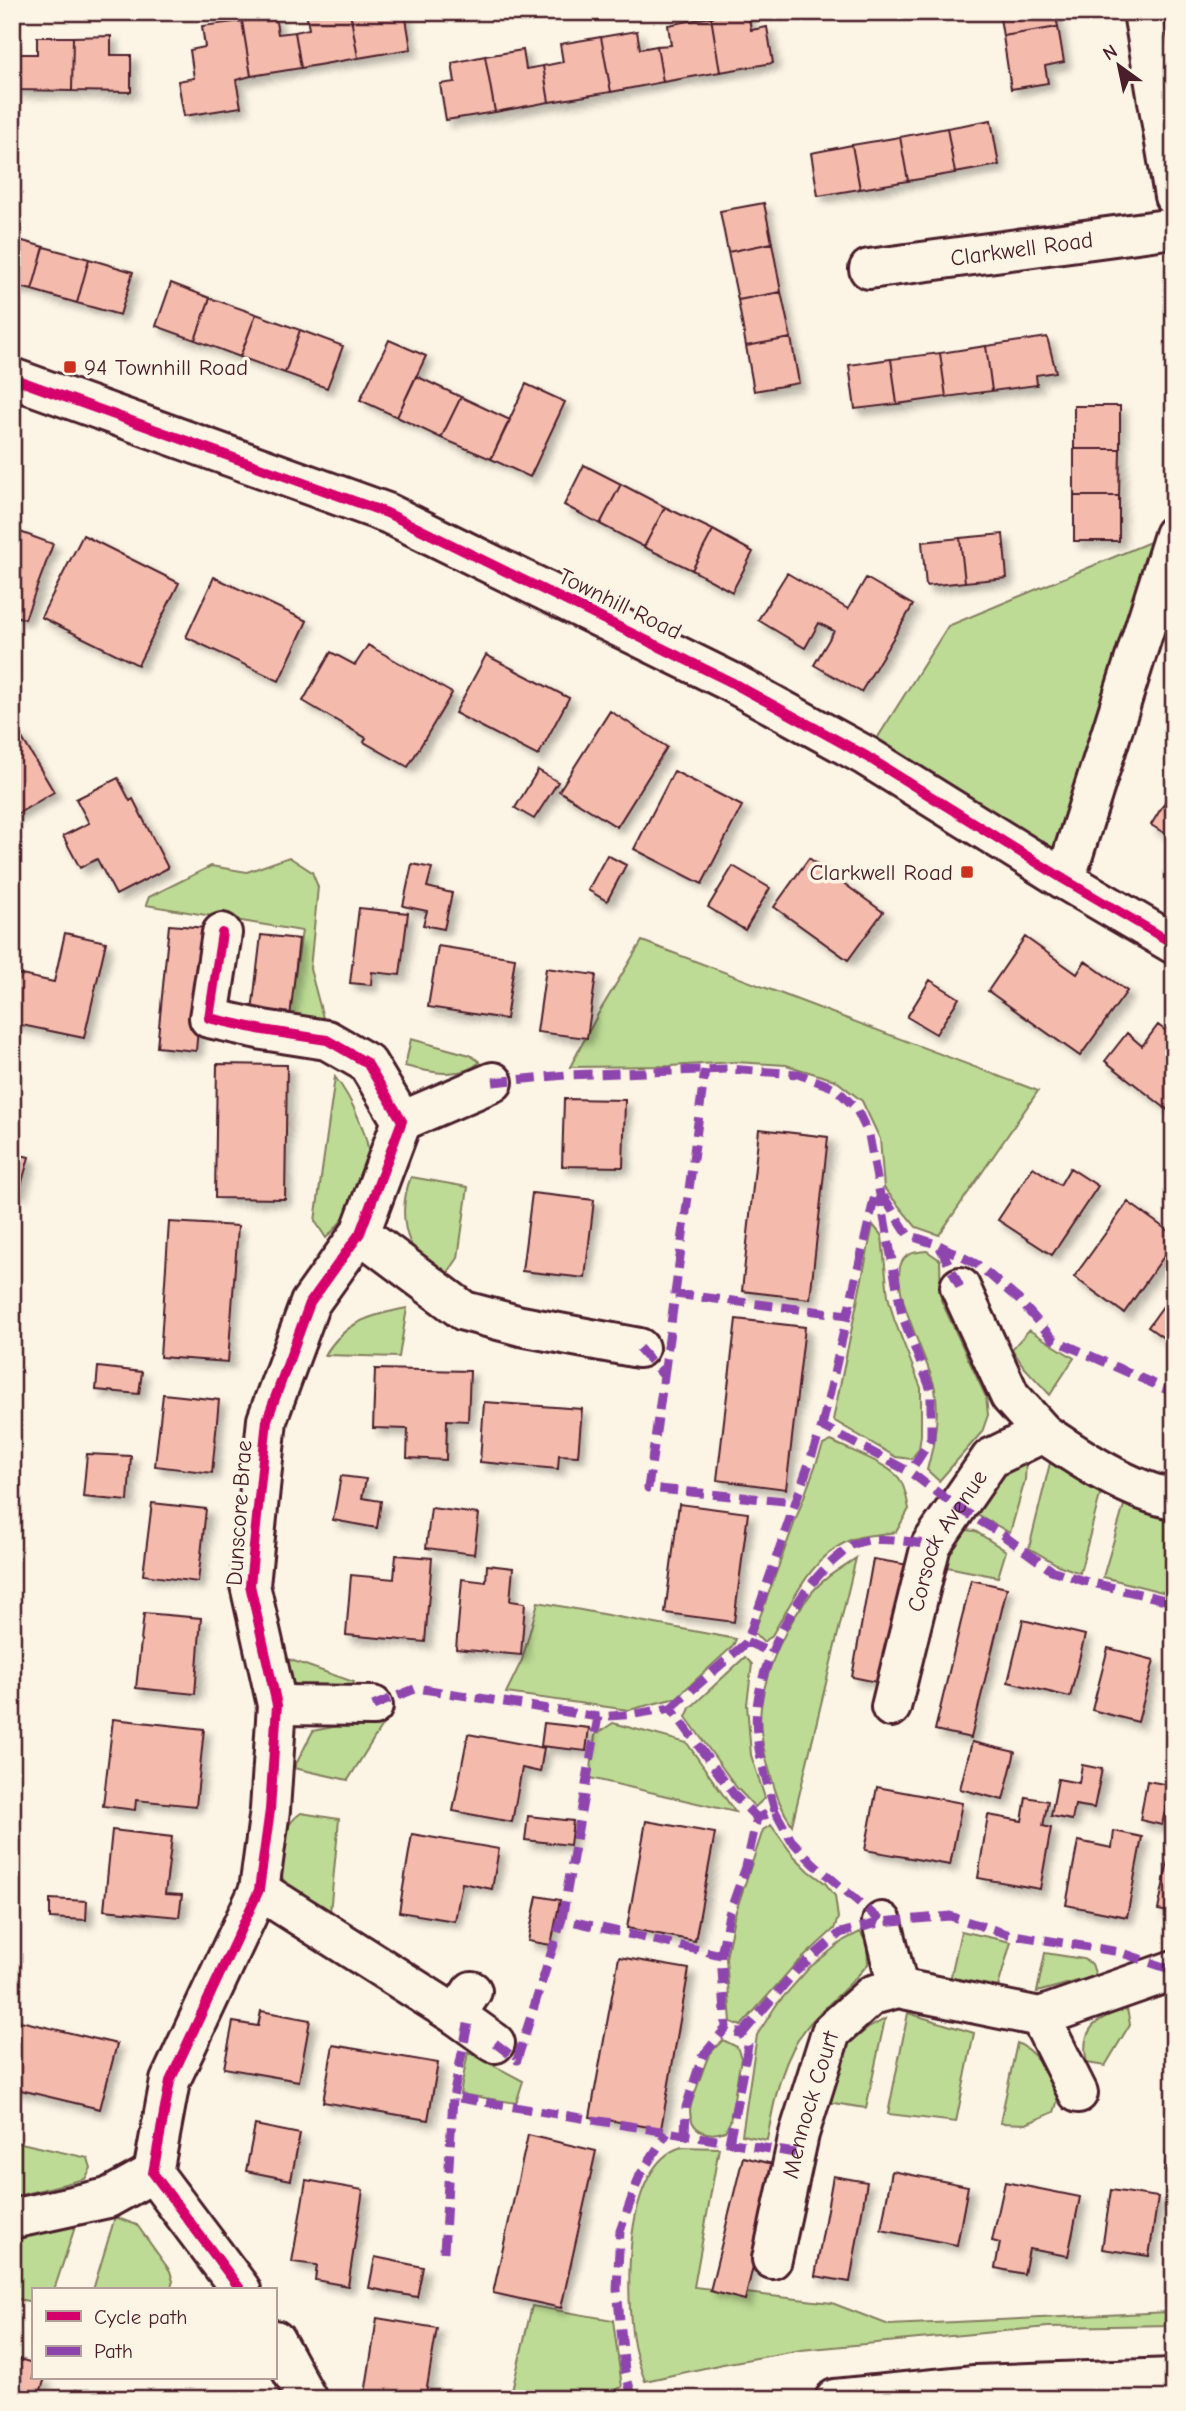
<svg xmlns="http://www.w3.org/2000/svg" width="1186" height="2411" viewBox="0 0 1186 2411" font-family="'Comic Neue',sans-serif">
  <defs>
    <filter id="shadow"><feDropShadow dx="6" dy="6" stdDeviation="3.5" flood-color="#0004"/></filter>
  </defs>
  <rect width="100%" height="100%" fill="#fcf5e5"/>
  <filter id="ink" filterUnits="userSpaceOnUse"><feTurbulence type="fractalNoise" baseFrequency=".0143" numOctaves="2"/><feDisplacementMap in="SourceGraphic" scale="14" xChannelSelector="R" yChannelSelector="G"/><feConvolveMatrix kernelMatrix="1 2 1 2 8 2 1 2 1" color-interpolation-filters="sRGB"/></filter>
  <g filter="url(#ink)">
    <path fill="#bddb94" stroke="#847d60" stroke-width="2" d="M1174 532 1065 880 866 756 948 626Z
      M289 857 312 872 318 887 310 969 326 1029 288 1020 302 931 146 905 149 897 211 866 247 872Z
      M642 941 1038 1091 939 1235 916 1227 884 1188 880 1139 862 1101 835 1080 786 1065 735 1062 670 1066 570 1067 598 1014Z
      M411 1039 470 1055 480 1062C460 1080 429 1072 405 1066Z
      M335 1077C350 1096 371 1138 369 1163 366 1191 345 1219 326 1238L315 1221Z
      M411 1177 468 1187 458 1258 445 1277C433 1267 417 1256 410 1242 401 1222 403 1196 411 1177Z
      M873 1225 882 1236 888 1296 894 1319 921 1388V1435L919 1449 911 1459 896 1457 833 1420Z
      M927 1251 940 1260 941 1300 986 1397 988 1415 982 1432 939 1481 927 1470C934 1444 940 1416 935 1389 930 1362 886 1284 903 1260 908 1252 919 1252 927 1251Z
      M407 1308 399 1357 325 1355C345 1322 370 1315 407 1308Z
      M1029 1330 1074 1358 1050 1395 1024 1367 1012 1349Z
      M831 1441C849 1450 887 1463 899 1478 905 1486 907 1499 909 1509L896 1532C881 1535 861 1534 848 1541 810 1558 792 1603 771 1637L763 1642 754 1633 823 1445Z
      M1051 1459 1102 1487 1080 1573 1058 1565 1029 1548Z
      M1026 1463 1025 1480 1010 1533 972 1511 1001 1477Z
      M1125 1502 1174 1514V1595L1103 1577Z
      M956 1529 975 1531 1006 1551 998 1577 942 1566Z
      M856 1558 792 1825C781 1809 776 1794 771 1776 764 1754 758 1730 761 1707 766 1666 787 1623 813 1591 825 1577 841 1568 856 1558Z
      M538 1602 736 1639 733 1646 676 1698 629 1710 506 1693 522 1660Z
      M745 1657 752 1664 747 1704 751 1755 765 1798 755 1807 737 1788 686 1717 690 1708Z
      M285 1658 354 1682 351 1690 312 1694 287 1679Z
      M613 1723 687 1743 735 1812 590 1778 595 1735Z
      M383 1724 348 1780 294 1768 313 1731 338 1726Z
      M301 1813 339 1819 330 1913C319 1906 295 1896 288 1887 270 1865 280 1827 301 1813Z
      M771 1825 793 1855 809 1871 825 1883 835 1896 838 1918 834 1929 792 1968 741 2026 731 2022 726 1958 734 1917 763 1830Z
      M961 1931 1011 1942 996 1994 949 1985Z
      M860 1932 867 1943 868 1964C850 1986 829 2003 810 2023 782 2056 774 2100 767 2140L742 2135 757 2035 777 2004 809 1968 844 1940Z
      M1045 1953 1083 1959 1092 1964 1096 1976 1037 1992Z
      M1127 2009 1130 2024 1105 2066 1087 2063C1079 2029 1097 2017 1127 2009Z
      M908 2013 974 2033 956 2122 888 2114Z
      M885 2019 866 2108 820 2101 838 2053 867 2029Z
      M723 2040 737 2047 741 2058 730 2122 725 2131C708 2138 690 2131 690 2110 691 2103 705 2064 708 2057 712 2050 718 2045 723 2040Z
      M1017 2043C1032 2049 1051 2073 1056 2089 1059 2098 1057 2104 1054 2112L1026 2124 1000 2123Z
      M468 2052 523 2081 516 2103 460 2094Z
      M12 2141 88 2158 91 2168 85 2179 12 2197Z
      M682 2147 719 2148 694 2287 832 2303 889 2325 1169 2312 1174 2309V2325L1048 2327 801 2350 723 2364 645 2381C641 2369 636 2357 634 2345 625 2296 623 2163 682 2147Z
      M115 2217 137 2225 170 2271 173 2281 170 2290H93Z
      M76 2224 54 2290H33V2302L12 2298V2239Z
      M532 2306 613 2320 622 2387 591 2399H510Z"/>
    <path fill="#f4bbad" stroke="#4a1f2b" stroke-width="2" filter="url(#shadow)" d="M306 12H350L358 58 301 68 295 32 309 29Z
      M350 12H388L389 15 405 12 411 49 358 58Z
      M740 12H748L751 30 767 27 773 63 720 72 711 17Z
      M999 12H1055L1058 27 1003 36Z
      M275 16 278 34 295 32 301 68 251 76 242 21Z
      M711 17 720 72 663 82 657 46 671 45 668 25Z
      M242 21 251 76 236 80 241 107 184 116 178 81 194 78 190 50 205 47 202 26Z
      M1058 27 1064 62 1045 66 1048 83 1011 89 1003 36Z
      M637 31 640 49 657 46 663 82 611 92 601 37Z
      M111 36V55H131V92L72 91 73 37Z
      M37 37H73L72 91 19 90 20 54H37Z
      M601 37 611 92 549 102 543 66 563 62 560 44Z
      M523 50 526 69 543 66 549 102 495 112 485 56Z
      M12 54H20L19 90H12Z
      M485 56 495 112 446 120 440 84 455 82 452 63Z
      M991 120 999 165 955 173 947 128Z
      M947 128 955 173 908 181 900 137Z
      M900 137 908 181 860 189 852 145Z
      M852 145 860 189 818 196 811 153Z
      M764 203 772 243 728 252 720 211Z
      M12 238 44 247 32 290 12 285Z
      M772 243 781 292 738 300 728 252Z
      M44 247 89 259 77 303 32 290Z
      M89 259 133 272 120 315 77 303Z
      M171 283 210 298 195 340 156 326Z
      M781 292 791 338 746 346 738 300Z
      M210 298 256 314 240 357 195 340Z
      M256 314 300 330 285 373 240 357Z
      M300 330 343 346 327 388 285 373Z
      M1047 337 1056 372 1036 375 1037 385 992 391 986 346Z
      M791 338 799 383 754 391 746 346Z
      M389 340 426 356 397 417 360 400Z
      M986 346 992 391 946 397 940 353Z
      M940 353 946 397 897 404 891 359Z
      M891 359 897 404 855 409 849 365Z
      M416 376 461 397 441 438 397 417Z
      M526 384 565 402 530 477 491 459Z
      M461 397 510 420 491 459 441 438Z
      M1074 406H1120V449H1074Z
      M1074 449H1120L1119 496H1074Z
      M584 465 621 484 600 524 564 505Z
      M621 484 665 507 644 547 600 524Z
      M1074 496H1119V541H1074Z
      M665 507 713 530 692 570 644 547Z
      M12 529 53 544 25 619 12 615Z
      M713 530 753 552 732 592 692 570Z
      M1003 534 1007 578 965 582 960 538Z
      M83 535 179 583 138 665 41 617Z
      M960 538 965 582 926 586 922 542Z
      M787 573 848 609 866 578 913 605 861 692 814 665 834 631 819 623 805 648 758 620Z
      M214 577 307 621 279 681 186 637Z
      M368 645 452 693 408 767 364 742 366 738 303 701 331 652 355 665Z
      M486 655 569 698 538 756 455 713Z
      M610 711 667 747 617 827 559 791Z
      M19 733 54 792 12 817V737Z
      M538 770 558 782 534 819 515 808Z
      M674 771 742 806 702 884 634 849Z
      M118 778 130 801 133 799 168 868 116 895 97 859 80 868 63 836 89 823 76 799Z
      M1174 787V839L1151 825Z
      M607 855 626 865 607 901 588 890Z
      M809 858 883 912 848 960 774 907Z
      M412 864 432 868 427 887 452 893 444 929 423 925 427 911 403 906Z
      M733 866 770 888 745 930 708 907Z
      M359 908 408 913 400 975 372 972 371 985 350 983Z
      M169 925 207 928 196 1051 157 1047Z
      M65 933 106 942 84 1038 12 1023V973L54 982Z
      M261 935 299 939 290 1017 252 1012Z
      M1025 937 1077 974 1085 961 1127 991 1080 1056 988 991Z
      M438 946 515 958 506 1019 428 1007Z
      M546 968 596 975 587 1038 537 1032Z
      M930 980 959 998 936 1034 907 1017Z
      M1158 1025 1174 1037V1115L1105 1061 1127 1033 1142 1046Z
      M217 1064 287 1065 285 1199 215 1198Z
      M564 1099 625 1100 623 1167 562 1166Z
      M759 1129 828 1137 810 1299 742 1291Z
      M12 1153 29 1157 19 1193 12 1191Z
      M1033 1167 1060 1185 1070 1168 1098 1186 1052 1255 998 1220Z
      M532 1193 594 1200 585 1278 522 1271Z
      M1128 1202 1174 1235V1242L1124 1313 1074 1277Z
      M169 1222 238 1226 228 1362 160 1357Z
      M1174 1291V1345L1148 1327Z
      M736 1319 805 1327 786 1489 717 1480Z
      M98 1367 142 1372 139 1394 96 1390Z
      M375 1369 470 1371 468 1421 447 1420 446 1460 407 1458 408 1429 373 1428Z
      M163 1394 219 1400 212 1473 155 1466Z
      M484 1402 582 1409 578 1456 559 1455 558 1469 480 1462Z
      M87 1454 131 1456 128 1501 83 1497Z
      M341 1476 366 1479 362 1498 381 1501 377 1528 333 1520Z
      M152 1503 206 1509 198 1582 143 1575Z
      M679 1504 748 1513 734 1622 665 1613Z
      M431 1508 479 1514 474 1554 426 1548Z
      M396 1555 432 1558 425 1642 346 1635 351 1575 394 1579Z
      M873 1559 909 1565 887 1684 852 1677Z
      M487 1565 513 1568 510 1601 525 1603 521 1655 456 1649 462 1579 486 1582Z
      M971 1580 1007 1588 971 1738 935 1730Z
      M144 1613 201 1618 195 1694 136 1688Z
      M1023 1620 1085 1635 1070 1697 1008 1682Z
      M1108 1648 1154 1660 1138 1722 1092 1710Z
      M1174 1705V1735L1167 1733Z
      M113 1719 204 1729 196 1806 136 1800 135 1810 103 1806Z
      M544 1723 589 1728 586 1751 541 1746Z
      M468 1734 544 1748 540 1772 522 1768 512 1822 453 1811Z
      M972 1742 1015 1752 1003 1800 960 1789Z
      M1082 1765 1102 1769 1094 1808 1075 1805 1072 1820 1051 1816 1058 1779 1079 1783Z
      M1147 1781 1170 1785 1162 1825 1140 1820Z
      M877 1787 962 1803 950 1865 865 1850Z
      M1026 1797 1048 1801 1043 1826 1051 1828 1040 1889 978 1878 988 1815 1022 1821Z
      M528 1816 573 1821 570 1845 525 1840Z
      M646 1821 715 1833 695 1941 627 1928Z
      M112 1830 172 1837 165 1894 182 1895 179 1917 104 1910Z
      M1114 1831 1142 1837 1127 1917 1066 1905 1078 1841 1112 1848Z
      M412 1834 499 1849 492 1889 462 1883 455 1921 399 1912Z
      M1171 1846 1174 1847V1913L1158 1910Z
      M537 1896 560 1900 551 1945 528 1941Z
      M50 1899 87 1901 86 1920 50 1918Z
      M619 1957 689 1969 661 2129 590 2117Z
      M261 2011 310 2020 299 2081 224 2068 233 2022 258 2026Z
      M12 2019 117 2044 100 2109 12 2088Z
      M333 2045 438 2063 428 2120 323 2102Z
      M1172 2123H1174V2172L1164 2171Z
      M255 2125 300 2134 291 2180 246 2171Z
      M528 2135 596 2151 561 2308 493 2293Z
      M743 2157 777 2165 745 2300 710 2291Z
      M892 2171 968 2186 957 2245 881 2230Z
      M833 2176 867 2182 850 2282 815 2276Z
      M306 2180 363 2190 348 2286 315 2280 317 2265 292 2262Z
      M1005 2182 1080 2197 1068 2256 1029 2249 1024 2274 995 2268 1000 2243 992 2241Z
      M1111 2190 1158 2197 1149 2256 1102 2249Z
      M375 2257 423 2267 417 2297 369 2288Z
      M377 2318 437 2328 425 2399H396L365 2394Z
      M12 2357 33 2363V2378H45L38 2399H12Z
      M76 2390 110 2399H74Z"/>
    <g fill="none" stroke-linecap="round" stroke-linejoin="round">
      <defs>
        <g id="minor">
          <path d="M1143 12 1174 196"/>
          <path id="s1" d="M869 269 1174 228"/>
          <path d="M12 378 387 513 731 682 866 756 1065 880 1174 944"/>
          <path d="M1065 880 1174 535"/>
          <path d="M222 933 209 1018 263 1030 327 1040 367 1063 402 1121 360 1233 310 1303 267 1420 250 1585 277 1705 270 1810 259 1890 170 2081 153 2173 241 2290"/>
          <path d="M402 1121 493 1082"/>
          <path d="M360 1233 464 1311 521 1326 639 1348"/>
          <path d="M960 1287 1010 1396 1043 1433"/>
          <path d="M277 1705 373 1706"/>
          <path id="s2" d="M891 1707 931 1545 991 1458 1043 1433C1080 1458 1129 1491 1174 1499"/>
          <path d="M259 1890 456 2015 472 1991"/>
          <path d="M882 1922 898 1988"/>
          <path d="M456 2015 495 2043"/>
          <path d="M1040 2017 1078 2093"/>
          <path d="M12 2219 108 2198 153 2173"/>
          <path id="s3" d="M772 2259 799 2134 831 2032 872 1995 898 1988 1040 2017 1174 1970"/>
          <path d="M275 2340 307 2399"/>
        </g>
        <path id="tertiary" d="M835 2399 975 2385 1174 2378"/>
      </defs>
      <use href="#minor" stroke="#4a1f2b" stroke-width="44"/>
      <use href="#tertiary" stroke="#4a1f2b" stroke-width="44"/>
      <use href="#minor" stroke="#fcf5e5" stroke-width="38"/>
      <use href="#tertiary" stroke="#fcf5e5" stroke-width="38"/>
      <path stroke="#8e44ad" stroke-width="9" stroke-dasharray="18 9" stroke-linecap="butt" d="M493 1082 566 1075 727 1069 798 1074 835 1088 856 1108 869 1135 902 1315 931 1390V1439L910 1472
        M883 1196 908 1235 939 1245 960 1287
        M939 1245 978 1265 1019 1300 1053 1339 1174 1393
        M675 1294 848 1315
        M639 1348 664 1376 648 1488 795 1502
        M664 1376 705 1070
        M822 1426 876 1191
        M747 1642 772 1653
        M373 1706 417 1688 598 1717
        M671 1708 747 1642 822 1426 910 1472 957 1507 1000 1533 1051 1570 1084 1581 1174 1602
        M775 1811C766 1777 753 1742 757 1707 763 1655 799 1587 840 1555 843 1552 848 1547 852 1545 876 1534 907 1542 931 1545
        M562 1919 598 1717 635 1714 671 1708 735 1796 757 1818
        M721 1955 729 1914 746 1867 757 1818 775 1811 791 1840 813 1863 882 1922
        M468 2024 453 2097 795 2153
        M742 2034 795 1972 840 1933 882 1922 950 1916 1007 1934 1120 1952 1172 1970
        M495 2043 517 2060 562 1919 721 1955 726 2028 702 2057 686 2107 685 2136
        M729 2143 748 2046 742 2034 736 2032
        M444 2252 453 2097
        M633 2399 625 2371 617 2289 620 2231 640 2175 667 2133"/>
      <defs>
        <path id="cycleway" d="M12 378 387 513 731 682 866 756 1065 880 1174 944
          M222 933 209 1018 263 1030 327 1040 367 1063 402 1121 360 1233 310 1303 267 1420 250 1585 277 1705 270 1810 259 1890 170 2081 153 2173 241 2290"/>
      </defs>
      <use href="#cycleway" stroke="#fcf5e5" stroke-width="15"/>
      <use href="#cycleway" stroke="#d6006c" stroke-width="10"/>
    </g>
  </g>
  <g fill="#c8321e" stroke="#fcf5e5" stroke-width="2.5">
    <rect x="63" y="360" width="14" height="14" rx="3.5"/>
    <rect x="960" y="865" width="14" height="14" rx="3.5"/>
  </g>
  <g text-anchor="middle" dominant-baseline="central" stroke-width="7" stroke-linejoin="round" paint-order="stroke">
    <g font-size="23" fill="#4a1f2b" stroke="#fcf5e5">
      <text stroke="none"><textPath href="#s1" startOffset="154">Clarkwell Road</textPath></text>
      <text transform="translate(620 604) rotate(26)">Townhill Road</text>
      <text transform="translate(239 1513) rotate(-86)">Dunscore Brae</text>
      <text stroke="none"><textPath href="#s2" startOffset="177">Corsock Avenue</textPath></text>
      <text stroke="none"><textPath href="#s3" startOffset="159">Mennock Court</textPath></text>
    </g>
    <g font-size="23" fill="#4a1f2b" stroke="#fcf5e5" text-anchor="start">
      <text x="84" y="367">94 Townhill Road</text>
      <text x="953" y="872" text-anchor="end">Clarkwell Road</text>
    </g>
  </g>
  <rect width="1186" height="2411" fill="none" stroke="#fcf5e5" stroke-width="42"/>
  <rect x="21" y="21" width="1144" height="2369" fill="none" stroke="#4a1f2b" stroke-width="2.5" filter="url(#ink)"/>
  <rect x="32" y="2288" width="245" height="91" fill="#fcf5e5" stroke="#b59f9b" stroke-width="2"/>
  <rect x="46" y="2311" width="35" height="10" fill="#d6006c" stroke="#b59f9b" stroke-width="2"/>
  <text x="94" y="2324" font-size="21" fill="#4a1f2b">Cycle path</text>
  <rect x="46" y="2346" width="35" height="10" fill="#8e44ad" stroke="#b59f9b" stroke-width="2"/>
  <text x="94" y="2358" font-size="21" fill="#4a1f2b">Path</text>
  <g transform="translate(1119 66) rotate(327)" stroke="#fcf5e5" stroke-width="5" paint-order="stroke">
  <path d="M0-5L12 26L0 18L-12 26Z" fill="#4a1f2b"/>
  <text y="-10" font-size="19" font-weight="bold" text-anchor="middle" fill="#4a1f2b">N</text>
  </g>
</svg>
